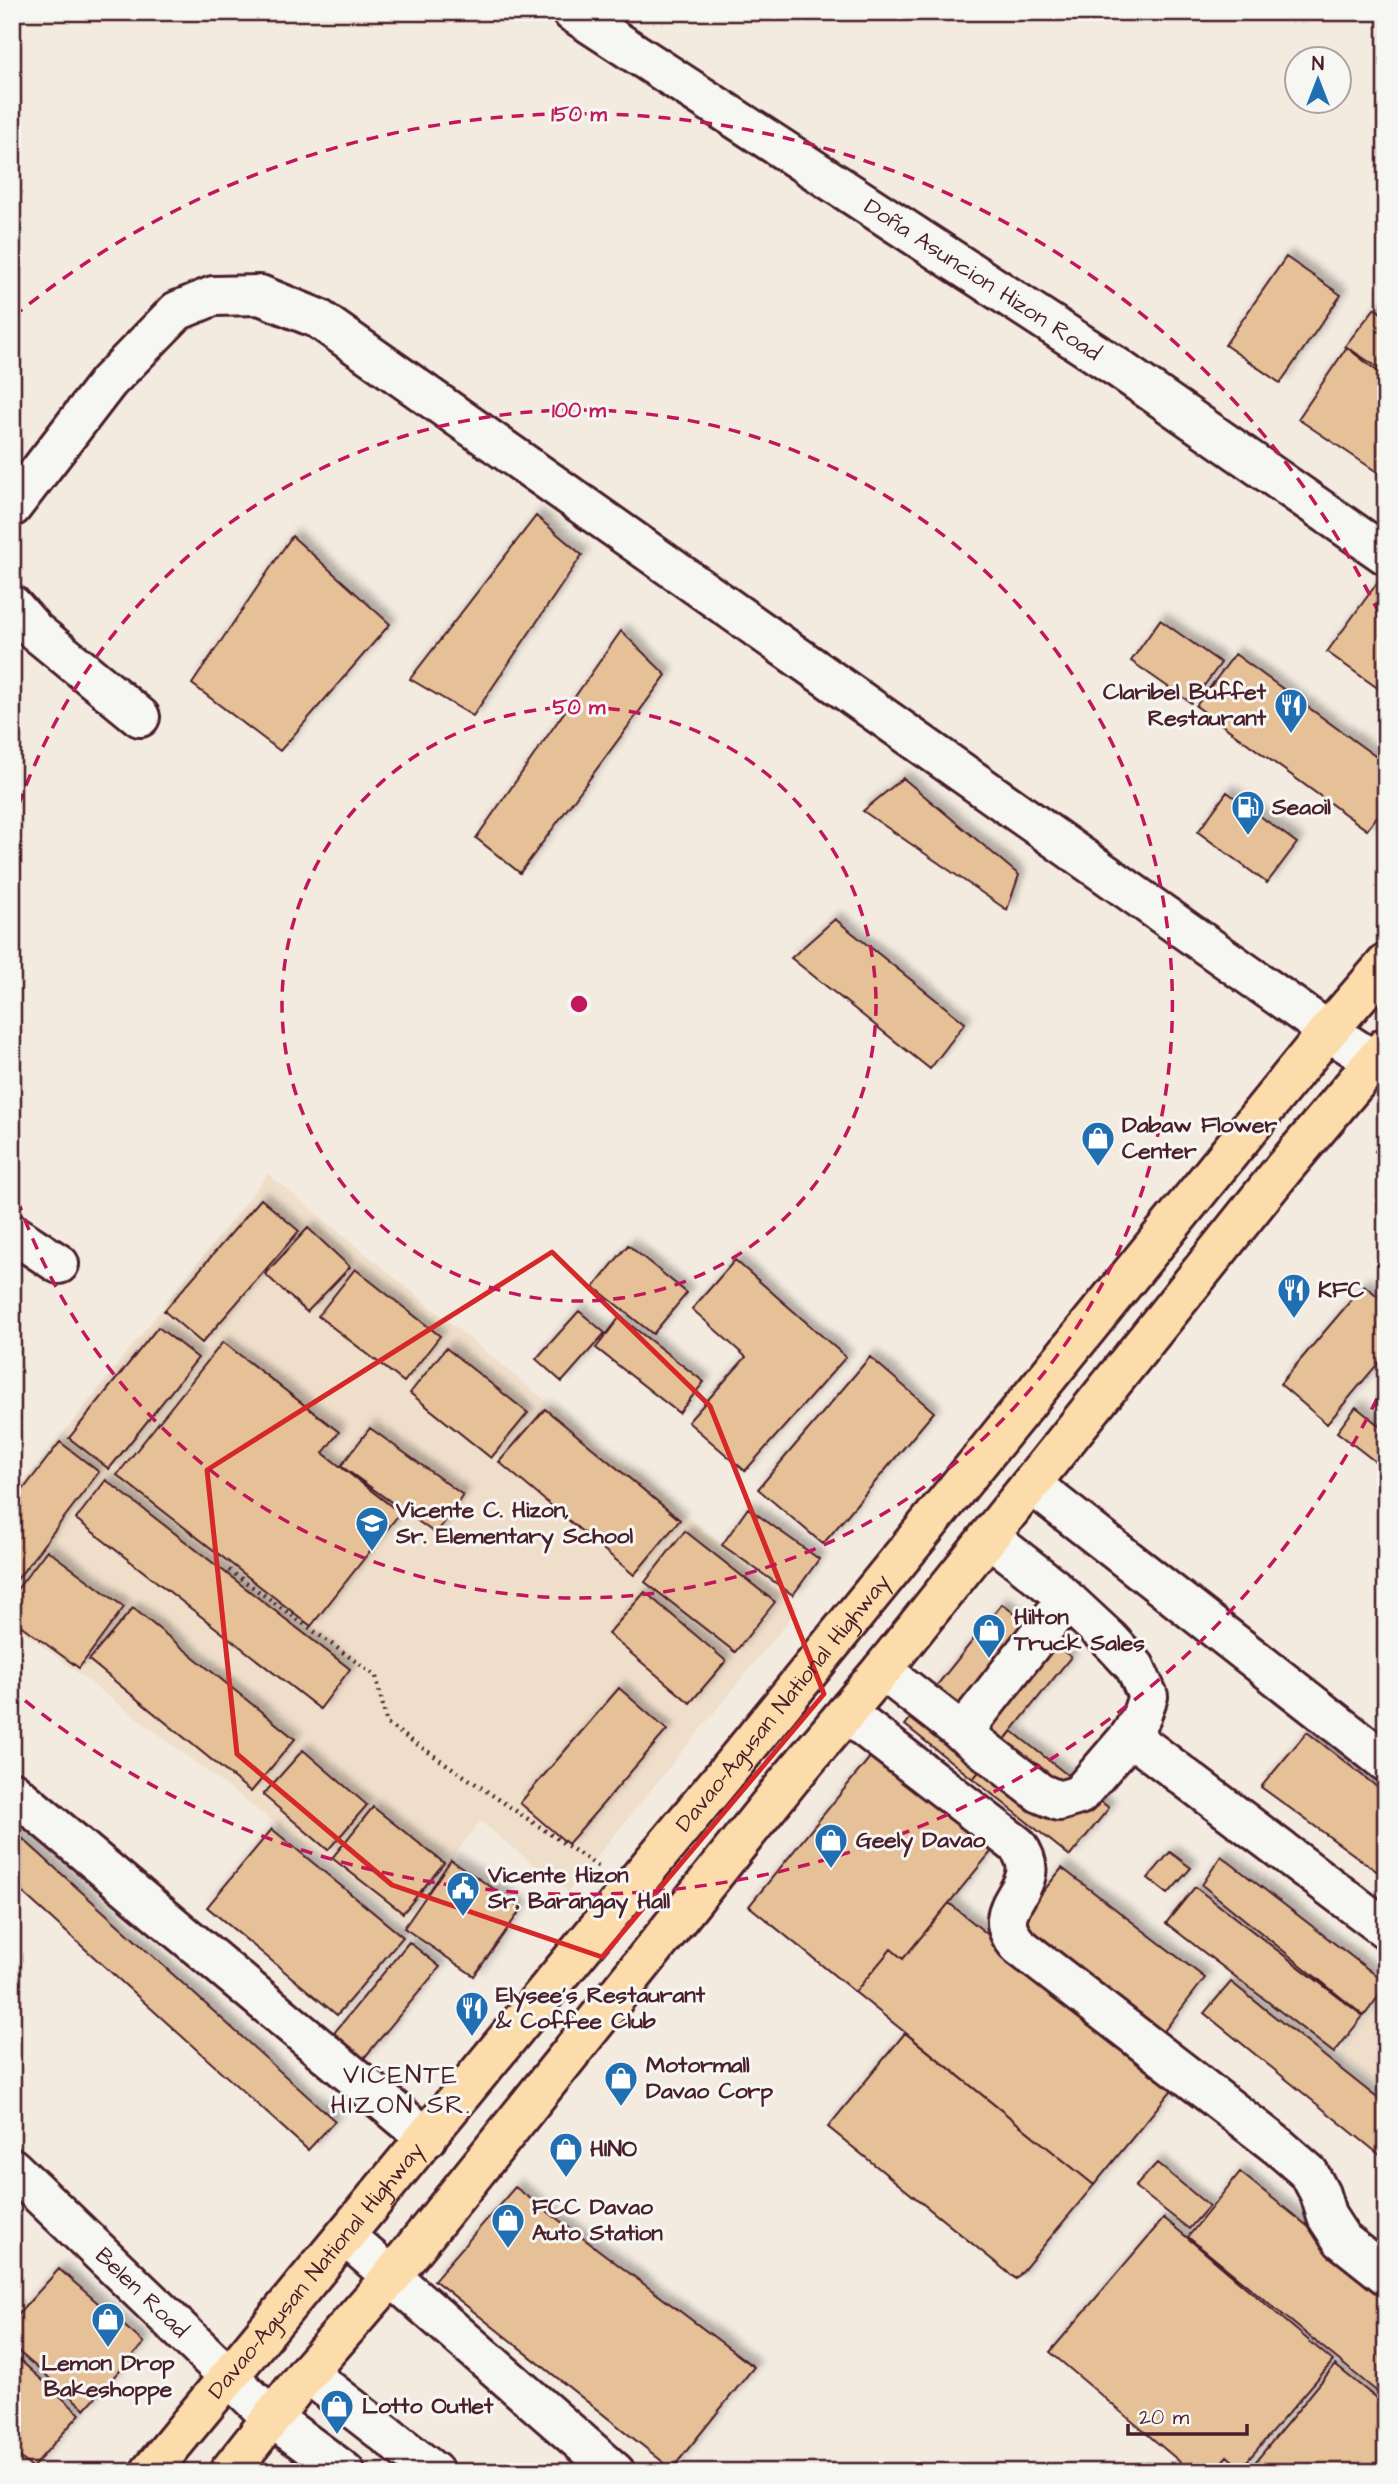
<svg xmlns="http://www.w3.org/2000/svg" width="1398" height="2484" viewBox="0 0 1398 2484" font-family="'Architects Daughter',sans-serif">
  <defs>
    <filter id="shadow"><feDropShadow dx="6" dy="-6" stdDeviation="3.5" flood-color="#0004"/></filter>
  </defs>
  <rect width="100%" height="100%" fill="#f3ebe0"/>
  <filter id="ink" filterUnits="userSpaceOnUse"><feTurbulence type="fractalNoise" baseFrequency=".0143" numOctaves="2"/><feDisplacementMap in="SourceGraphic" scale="14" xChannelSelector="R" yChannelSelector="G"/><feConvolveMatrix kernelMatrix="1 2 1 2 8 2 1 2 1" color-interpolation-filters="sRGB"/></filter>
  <g filter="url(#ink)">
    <path fill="#efdeca" d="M268 1174 799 1608 568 1892 480 1821 404 1921 12 1623V1498Z
      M1386 1994V2091L1339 2055Z"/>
    <path fill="#e6c096" stroke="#4a1f2b" stroke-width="2" filter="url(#shadow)" d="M1286 257 1341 295 1280 383 1225 345Z
      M1375 308 1386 317V378L1345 346Z
      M1347 347 1386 373V478L1298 419Z
      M536 516 582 555 473 716 410 679Z
      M292 536 390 624 280 751 192 684Z
      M1383 575 1386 577V694L1327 652Z
      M1160 620 1221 663 1191 703 1131 661Z
      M621 631 666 675 520 873 476 838Z
      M1235 654 1386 764V804L1367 830 1196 706Z
      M903 778 1019 875 1007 910 863 811Z
      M1227 792 1297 843 1267 883 1198 832Z
      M835 919 965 1023 930 1069 791 958Z
      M1386 1138V1160L1375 1151Z
      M261 1199 299 1231 202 1343 164 1311Z
      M308 1228 350 1267 307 1312 265 1274Z
      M628 1245 687 1293 653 1334 594 1287Z
      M735 1260 846 1357 745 1471 688 1422 746 1357 692 1309Z
      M355 1269 440 1336 404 1382 318 1316Z
      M1364 1285 1386 1303V1354L1327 1424 1280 1384Z
      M579 1311 605 1333 562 1382 536 1359Z
      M620 1317 704 1382 679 1413 596 1348Z
      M158 1327 198 1358 109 1469 69 1438Z
      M223 1342 339 1432 323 1453 400 1513 311 1626 117 1475Z
      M446 1348 528 1413 491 1458 410 1393Z
      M870 1357 934 1412 823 1544 758 1489Z
      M1356 1407 1386 1431V1470L1337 1432Z
      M545 1409 680 1520 634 1575 499 1462Z
      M370 1428 463 1495 436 1534 341 1466Z
      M60 1442 99 1472 12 1586V1504Z
      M106 1480 350 1669 320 1709 76 1519Z
      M748 1508 819 1559 793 1595 722 1545Z
      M685 1531 775 1602 735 1652 645 1582Z
      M47 1550 124 1607 79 1668 12 1619V1596Z
      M645 1592 726 1661 690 1703 608 1634Z
      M1002 1604 1071 1657 973 1779 905 1725Z
      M133 1608 295 1739 251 1792 89 1660Z
      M619 1688 667 1730 568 1844 520 1803Z
      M1012 1731 1109 1808 1070 1856 973 1779Z
      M1307 1732 1386 1794V1878L1261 1787Z
      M303 1750 367 1805 328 1850 263 1795Z
      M876 1750 996 1846 903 1959 891 1949 855 1992 749 1906Z
      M373 1807 444 1863 403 1913 332 1858Z
      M12 1829 335 2121 308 2150 12 1883Z
      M272 1829 403 1937 337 2015 207 1907Z
      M1170 1852 1191 1868 1168 1894 1148 1878Z
      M1221 1856 1386 1983V1986L1364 2016 1202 1885Z
      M451 1860 522 1908 474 1976 404 1928Z
      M1062 1868 1205 1978 1161 2035 1017 1924Z
      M1195 1887 1363 2016 1334 2053 1166 1923Z
      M949 1903 1175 2086 1094 2185 855 1992 891 1949 903 1959Z
      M409 1942 440 1967 359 2064 329 2039Z
      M1231 1982 1386 2105V2160L1204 2013Z
      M905 2033 1094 2185 1016 2279 828 2127Z
      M1157 2163 1209 2206 1189 2229 1135 2187Z
      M1240 2172 1386 2289V2399L1188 2237Z
      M515 2187 754 2367 672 2469 434 2280Z
      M1164 2218 1333 2361 1241 2468 1227 2456 1213 2472H1192L1050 2352Z
      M59 2269 144 2343 85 2409 12 2346V2321Z
      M12 2353 80 2414 32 2468 12 2450Z
      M1335 2365 1386 2406V2472H1247Z"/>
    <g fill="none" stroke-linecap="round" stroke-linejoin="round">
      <defs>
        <g id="minor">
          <path id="s1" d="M572 12 1118 368 1386 555"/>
          <path d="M12 507 108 382 177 311 213 296 260 295 319 319 1328 1031 1374 1061"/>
          <path d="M12 605 35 631 140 717"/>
          <path d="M12 1233 59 1264"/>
          <path d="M1032 1485 1386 1762"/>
          <path d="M989 1537 1053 1587 1109 1639 1135 1667 1148 1696 1141 1717 1130 1736 1386 1929"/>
          <path d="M882 1670 1040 1793 1059 1801 1079 1795 1130 1736"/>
          <path d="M846 1713 1017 1845C1051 1889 980 1904 1019 1946L1278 2146 1309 2173 1320 2194 1327 2217 1342 2240 1386 2275"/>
          <path d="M962 1733 1066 1600"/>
          <path d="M12 1791 427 2138"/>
          <path id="s2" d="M12 2168 272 2418 345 2472"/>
          <path d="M345 2236 615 2472"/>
          <path d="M307 2373 434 2472"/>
        </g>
        <g id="major">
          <path id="s3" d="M150 2472 750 1744 1328 1031 1386 964"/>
          <path d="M229 2472 307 2373 391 2277 791 1778 882 1670 1284 1168 1386 1047"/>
        </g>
      </defs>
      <use href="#minor" stroke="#4a1f2b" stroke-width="44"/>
      <use href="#major" stroke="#4a1f2b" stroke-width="44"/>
      <path stroke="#4a1f2b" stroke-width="4.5" stroke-dasharray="2 5" stroke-linecap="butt" d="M229 1570 376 1676 387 1724 599 1867"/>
      <use href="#minor" stroke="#f6f6f2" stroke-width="38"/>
      <use href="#major" stroke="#fddcac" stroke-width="38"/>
    </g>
  </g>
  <path fill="none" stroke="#d62828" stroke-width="5" stroke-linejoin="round" d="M552 1252 710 1406 824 1694 602 1957 392 1885 237 1754 207 1470Z"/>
  <g fill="none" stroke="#c2185b" stroke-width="3.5" stroke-dasharray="12 9">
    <circle cx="579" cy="1004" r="297"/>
    <path d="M12 825A594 594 0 1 1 12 1183"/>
    <path d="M1386 1380A890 890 0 0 1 13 1691M13 317A890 890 0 0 1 1386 628"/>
  </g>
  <defs>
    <symbol id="restaurant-pin" viewBox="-11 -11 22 30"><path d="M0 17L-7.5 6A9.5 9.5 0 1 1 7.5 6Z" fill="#1f6fb2" stroke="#f6f6f2"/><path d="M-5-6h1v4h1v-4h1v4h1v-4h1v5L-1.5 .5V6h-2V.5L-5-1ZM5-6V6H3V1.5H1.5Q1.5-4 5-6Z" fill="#fff"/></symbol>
    <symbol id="fuel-pin" viewBox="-11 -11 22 30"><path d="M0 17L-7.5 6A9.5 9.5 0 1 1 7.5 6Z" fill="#1f6fb2" stroke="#f6f6f2"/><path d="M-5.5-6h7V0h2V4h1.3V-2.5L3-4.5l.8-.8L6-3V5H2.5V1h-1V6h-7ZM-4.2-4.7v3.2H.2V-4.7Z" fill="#fff"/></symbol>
    <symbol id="shop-pin" viewBox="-11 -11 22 30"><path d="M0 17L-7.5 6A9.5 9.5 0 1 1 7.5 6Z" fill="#1f6fb2" stroke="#f6f6f2"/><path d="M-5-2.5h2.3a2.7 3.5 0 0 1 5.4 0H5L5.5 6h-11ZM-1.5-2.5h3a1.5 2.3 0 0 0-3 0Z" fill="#fff"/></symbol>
    <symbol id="school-pin" viewBox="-11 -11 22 30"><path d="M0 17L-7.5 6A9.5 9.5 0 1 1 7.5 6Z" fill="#1f6fb2" stroke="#f6f6f2"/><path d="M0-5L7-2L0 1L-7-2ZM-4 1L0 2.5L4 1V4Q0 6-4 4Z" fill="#fff"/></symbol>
    <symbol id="civic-pin" viewBox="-11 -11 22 30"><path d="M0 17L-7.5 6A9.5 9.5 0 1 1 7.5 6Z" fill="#1f6fb2" stroke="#f6f6f2"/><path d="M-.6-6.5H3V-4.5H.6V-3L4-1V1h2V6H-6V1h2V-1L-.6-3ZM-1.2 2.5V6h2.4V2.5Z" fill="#fff"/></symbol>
  </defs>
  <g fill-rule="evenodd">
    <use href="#restaurant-pin" x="1272" y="686" width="38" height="52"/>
    <use href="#fuel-pin" x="1229" y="788" width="38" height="52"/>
    <use href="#shop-pin" x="1079" y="1119" width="38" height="52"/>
    <use href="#restaurant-pin" x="1275" y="1271" width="38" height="52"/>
    <use href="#school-pin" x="353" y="1504" width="38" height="52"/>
    <use href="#shop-pin" x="970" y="1611" width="38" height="52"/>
    <use href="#shop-pin" x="812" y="1821" width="38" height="52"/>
    <use href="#civic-pin" x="444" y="1869" width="38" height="52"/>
    <use href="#restaurant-pin" x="453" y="1989" width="38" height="52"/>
    <use href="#shop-pin" x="602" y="2059" width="38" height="52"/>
    <use href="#shop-pin" x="547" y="2130" width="38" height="52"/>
    <use href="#shop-pin" x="489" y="2201" width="38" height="52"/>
    <use href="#shop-pin" x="89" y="2300" width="38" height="52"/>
    <use href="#shop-pin" x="318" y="2387" width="38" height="52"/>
  </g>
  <g text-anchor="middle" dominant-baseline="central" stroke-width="6" stroke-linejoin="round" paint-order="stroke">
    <g font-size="23" fill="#4a1f2b" stroke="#f6f6f2">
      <text stroke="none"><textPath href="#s1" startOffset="490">Doña Asuncion Hizon Road</textPath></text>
      <text stroke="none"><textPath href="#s3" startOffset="996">Davao-Agusan National Highway</textPath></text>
      <text stroke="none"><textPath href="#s3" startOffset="261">Davao-Agusan National Highway</textPath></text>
      <text stroke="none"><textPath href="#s2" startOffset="180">Belen Road</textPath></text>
    </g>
    <g font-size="23" font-weight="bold" fill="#4a1f2b" stroke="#f6f6f2" text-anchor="start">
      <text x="1266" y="692" text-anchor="end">Claribel Buffet<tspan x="1266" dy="26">Restaurant</tspan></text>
      <text x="1272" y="807">Seaoil</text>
      <text x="1122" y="1125">Dabaw Flower<tspan x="1122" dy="26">Center</tspan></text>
      <text x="1318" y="1290">KFC</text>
      <text x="396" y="1510">Vicente C. Hizon,<tspan x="396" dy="26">Sr. Elementary School</tspan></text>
      <text x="1014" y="1617">Hilton<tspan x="1014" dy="26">Truck Sales</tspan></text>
      <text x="856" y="1840">Geely Davao</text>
      <text x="488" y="1875">Vicente Hizon<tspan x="488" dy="26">Sr. Barangay Hall</tspan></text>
      <text x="496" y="1995">Elysee's Restaurant<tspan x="496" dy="26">&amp; Coffee Club</tspan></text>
      <text x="646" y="2065">Motormall<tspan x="646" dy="26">Davao Corp</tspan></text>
      <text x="590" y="2149">HINO</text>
      <text x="532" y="2207">FCC Davao<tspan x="532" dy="26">Auto Station</tspan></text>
      <text x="108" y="2363" text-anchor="middle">Lemon Drop<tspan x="108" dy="26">Bakeshoppe</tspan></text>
      <text x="362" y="2406">Lotto Outlet</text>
    </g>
    <g font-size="26" letter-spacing="2" fill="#4a1f2b" stroke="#f6f6f2">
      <text x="401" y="2075">VICENTE<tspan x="401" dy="30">HIZON SR.</tspan></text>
    </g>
  </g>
  <circle cx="579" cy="1004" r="10" fill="#c2185b" stroke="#f6f6f2" stroke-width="3.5"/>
  <g font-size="21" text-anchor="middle" font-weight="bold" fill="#c2185b" stroke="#f6f6f2" stroke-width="6" stroke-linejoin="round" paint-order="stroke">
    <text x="579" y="121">150 m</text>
    <text x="579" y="417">100 m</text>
    <text x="579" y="714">50 m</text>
  </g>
  <rect width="1398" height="2484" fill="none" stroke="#f6f6f2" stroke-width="42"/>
  <rect x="21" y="21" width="1356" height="2442" fill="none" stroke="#4a1f2b" stroke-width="2.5" filter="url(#ink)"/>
  <g transform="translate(1318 80)"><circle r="33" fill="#f6f6f2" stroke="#b1a0a2" stroke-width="2"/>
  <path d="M0-5L12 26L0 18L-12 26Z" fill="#1f6fb2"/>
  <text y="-10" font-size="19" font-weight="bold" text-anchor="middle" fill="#4a1f2b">N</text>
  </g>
  <path d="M1128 2424v10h119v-10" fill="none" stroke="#4a1f2b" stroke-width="3.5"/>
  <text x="1139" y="2424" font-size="21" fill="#4a1f2b" stroke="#f6f6f2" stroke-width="5" paint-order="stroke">20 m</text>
</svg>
